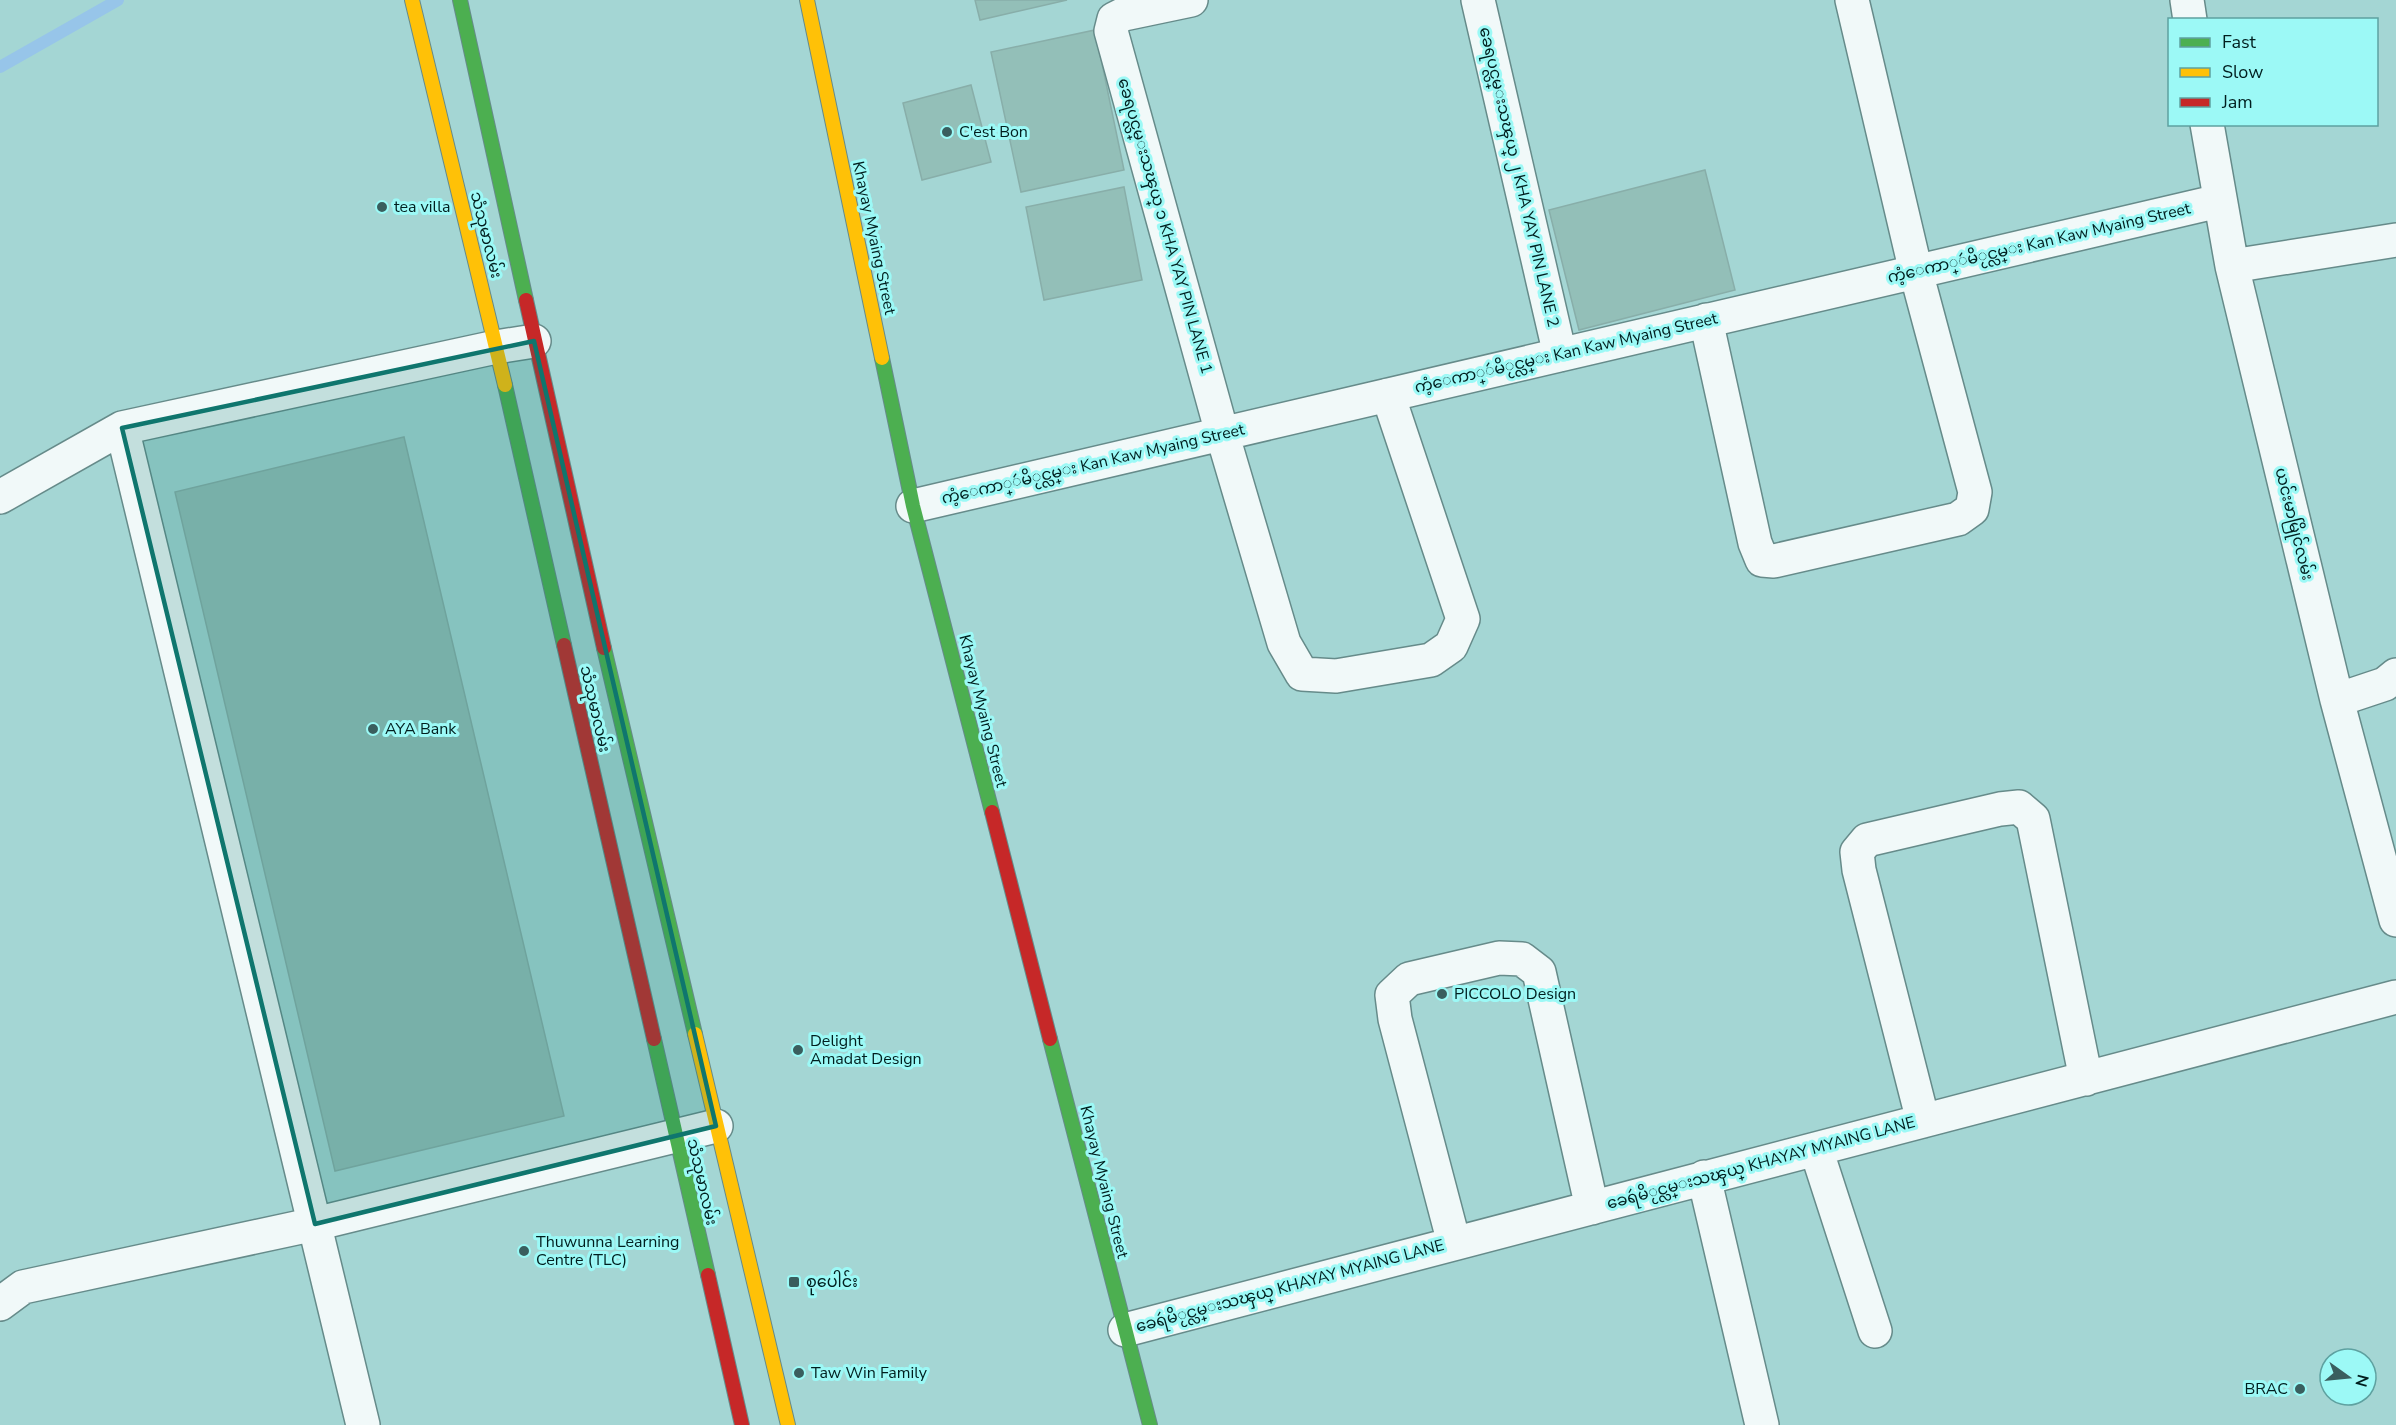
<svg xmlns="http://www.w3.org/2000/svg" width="2396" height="1425" viewBox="0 0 2396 1425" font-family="'Nunito Sans','Noto Sans Myanmar',sans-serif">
  <rect width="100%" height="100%" fill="#a4d6d4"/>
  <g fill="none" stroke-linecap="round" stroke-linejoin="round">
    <path stroke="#97c5e9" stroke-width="12" d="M0 67 118 0"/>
  </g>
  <path fill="#93bfb8" stroke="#88aea9" stroke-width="1.5" d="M975 0H1067L980 20Z
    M1095 30 1124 170 1021 192 991 52Z
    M971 85 991 162 922 180 903 103Z
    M1705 170 1735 290 1579 330 1549 210Z
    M1124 187 1142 280 1044 300 1026 207Z
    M404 437 564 1116 335 1171 175 492Z"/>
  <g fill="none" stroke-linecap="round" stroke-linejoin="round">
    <defs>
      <path id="street" d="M1191 0 1124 14 1114 19 1111 31 1222 433 1284 643 1302 674 1336 676 1431 660 1451 646 1463 619 1388 395
        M1478 0 1560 355
        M2187 0 2190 20
        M2207 124 2232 266 2337 700 2396 920
        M2232 266 2396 240
        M1706 320 1755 543 1762 560 1774 561 1958 519 1972 509 1975 492 1916 272 1852 0
        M122 428 363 1425
        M0 497 122 428 496 347 534 341
        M913 506 2219 201
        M2337 700 2385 684 2396 675
        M1923 1121 1859 870 1857 852 1867 840 2000 809 2019 807 2033 819 2086 1079
        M1816 1149 1875 1331
        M1704 1177 1762 1425
        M1454 1243 1395 1019 1392 995 1409 979 1499 958 1522 959 1539 972 1592 1208
        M0 1304 23 1287 315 1224 716 1126
        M1125 1330 2396 997"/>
      <path id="fast" d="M460 0 526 300
        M882 358 913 506 992 812
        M505 385 564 645
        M604 648 695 1034
        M654 1039 708 1275
        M1050 1039 1150 1425"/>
      <path id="slow" d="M412 0 505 385
        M807 0 882 358
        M695 1034 788 1425"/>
      <path id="jam" d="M526 300 604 648
        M564 645 654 1039
        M992 812 1050 1039
        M708 1275 742 1425"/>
    </defs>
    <use href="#street" stroke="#668b8a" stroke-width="36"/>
    <use href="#fast" stroke="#668b8a" stroke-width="16"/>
    <use href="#slow" stroke="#668b8a" stroke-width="16"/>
    <use href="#jam" stroke="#668b8a" stroke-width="16"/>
    <use href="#street" stroke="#f1f9f9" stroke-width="33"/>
    <use href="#fast" stroke="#4caf50" stroke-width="14"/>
    <use href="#slow" stroke="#ffc107" stroke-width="14"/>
    <use href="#jam" stroke="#c62828" stroke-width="14"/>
  </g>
  <path fill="#0f766e" fill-opacity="0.2" stroke="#0f766e" stroke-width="4.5" stroke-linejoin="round" d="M534 341 716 1126 315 1224 122 428Z"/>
  <g fill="#3a5e5e" stroke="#9cf9f6" stroke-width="2">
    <circle cx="947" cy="132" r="6"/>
    <circle cx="382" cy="207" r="6"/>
    <circle cx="373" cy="729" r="6"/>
    <circle cx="1442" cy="994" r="6"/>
    <circle cx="798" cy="1050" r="6"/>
    <circle cx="524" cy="1251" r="6"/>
    <rect x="788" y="1276" width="12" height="12" rx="3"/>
    <circle cx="799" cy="1373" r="6"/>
    <circle cx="2300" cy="1389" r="6"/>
  </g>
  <g text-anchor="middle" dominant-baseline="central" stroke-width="6" stroke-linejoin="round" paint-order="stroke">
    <g font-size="16" fill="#011e1e" stroke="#9cf9f6" text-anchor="start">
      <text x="959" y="132">C'est Bon</text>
      <text x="394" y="207">tea villa</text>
      <text x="385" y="729">AYA Bank</text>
      <text x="1454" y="994">PICCOLO Design</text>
      <text x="810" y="1041">Delight<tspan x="810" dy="18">Amadat Design</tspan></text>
      <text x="536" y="1242">Thuwunna Learning<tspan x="536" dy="18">Centre (TLC)</tspan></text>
      <text x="806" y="1282">စုပေါင်း</text>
      <text x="811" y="1373">Taw Win Family</text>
      <text x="2288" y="1389" text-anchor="end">BRAC</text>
    </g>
    <g font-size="16" fill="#011e1e" stroke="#9cf9f6">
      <text transform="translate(1519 177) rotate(77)">ခေရပင္လမ္းသၾယ္ ၂ KHA YAY PIN LANE 2</text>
      <text transform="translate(1165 226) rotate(74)">ခေရပင္လမ္းသၾယ္ ၁ KHA YAY PIN LANE 1</text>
      <text transform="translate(486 235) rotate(76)">သံသုမာလမ်း</text>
      <text transform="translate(874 238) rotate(78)">Khayay Myaing Street</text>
      <text transform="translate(2039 243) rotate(-13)">ကံ့ေကာ္ဴမိႂင္လမ္း Kan Kaw Myaing Street</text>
      <text transform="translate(1566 353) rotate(-13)">ကံ့ေကာ္ဴမိႂင္လမ္း Kan Kaw Myaing Street</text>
      <text transform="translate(1093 464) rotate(-13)">ကံ့ေကာ္ဴမိႂင္လမ္း Kan Kaw Myaing Street</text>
      <text transform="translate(2294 524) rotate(76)">ယင်းမာမြိုင်လမ်း</text>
      <text transform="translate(595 709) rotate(77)">သံသုမာလမ်း</text>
      <text transform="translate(983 711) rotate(76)">Khayay Myaing Street</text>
      <text transform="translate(1761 1163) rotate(-15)">ခေရဴမိႂင္လမ္းသၾယ္ KHAYAY MYAING LANE</text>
      <text transform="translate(702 1182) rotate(77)">သံသုမာလမ်း</text>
      <text transform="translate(1104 1182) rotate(76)">Khayay Myaing Street</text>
      <text transform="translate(1290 1286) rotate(-15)">ခေရဴမိႂင္လမ္းသၾယ္ KHAYAY MYAING LANE</text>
    </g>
  </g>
  <rect x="2168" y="18" width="210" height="108" fill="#9cf9f6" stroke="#5ea1a0" stroke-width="1.5"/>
  <rect x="2180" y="38" width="30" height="9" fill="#4caf50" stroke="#5ea1a0" stroke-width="1.5"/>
  <text x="2222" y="48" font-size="18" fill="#011e1e">Fast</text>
  <rect x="2180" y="68" width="30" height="9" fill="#ffc107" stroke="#5ea1a0" stroke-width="1.5"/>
  <text x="2222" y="78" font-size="18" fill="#011e1e">Slow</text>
  <rect x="2180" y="98" width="30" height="9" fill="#c62828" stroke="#5ea1a0" stroke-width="1.5"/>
  <text x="2222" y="108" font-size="18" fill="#011e1e">Jam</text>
  <g transform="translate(2348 1377) rotate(105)"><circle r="28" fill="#9cf9f6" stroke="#5ea1a0" stroke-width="1.5"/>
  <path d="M0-4.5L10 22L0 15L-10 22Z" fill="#3a5e5e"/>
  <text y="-9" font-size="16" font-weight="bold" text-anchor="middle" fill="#011e1e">N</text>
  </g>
</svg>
